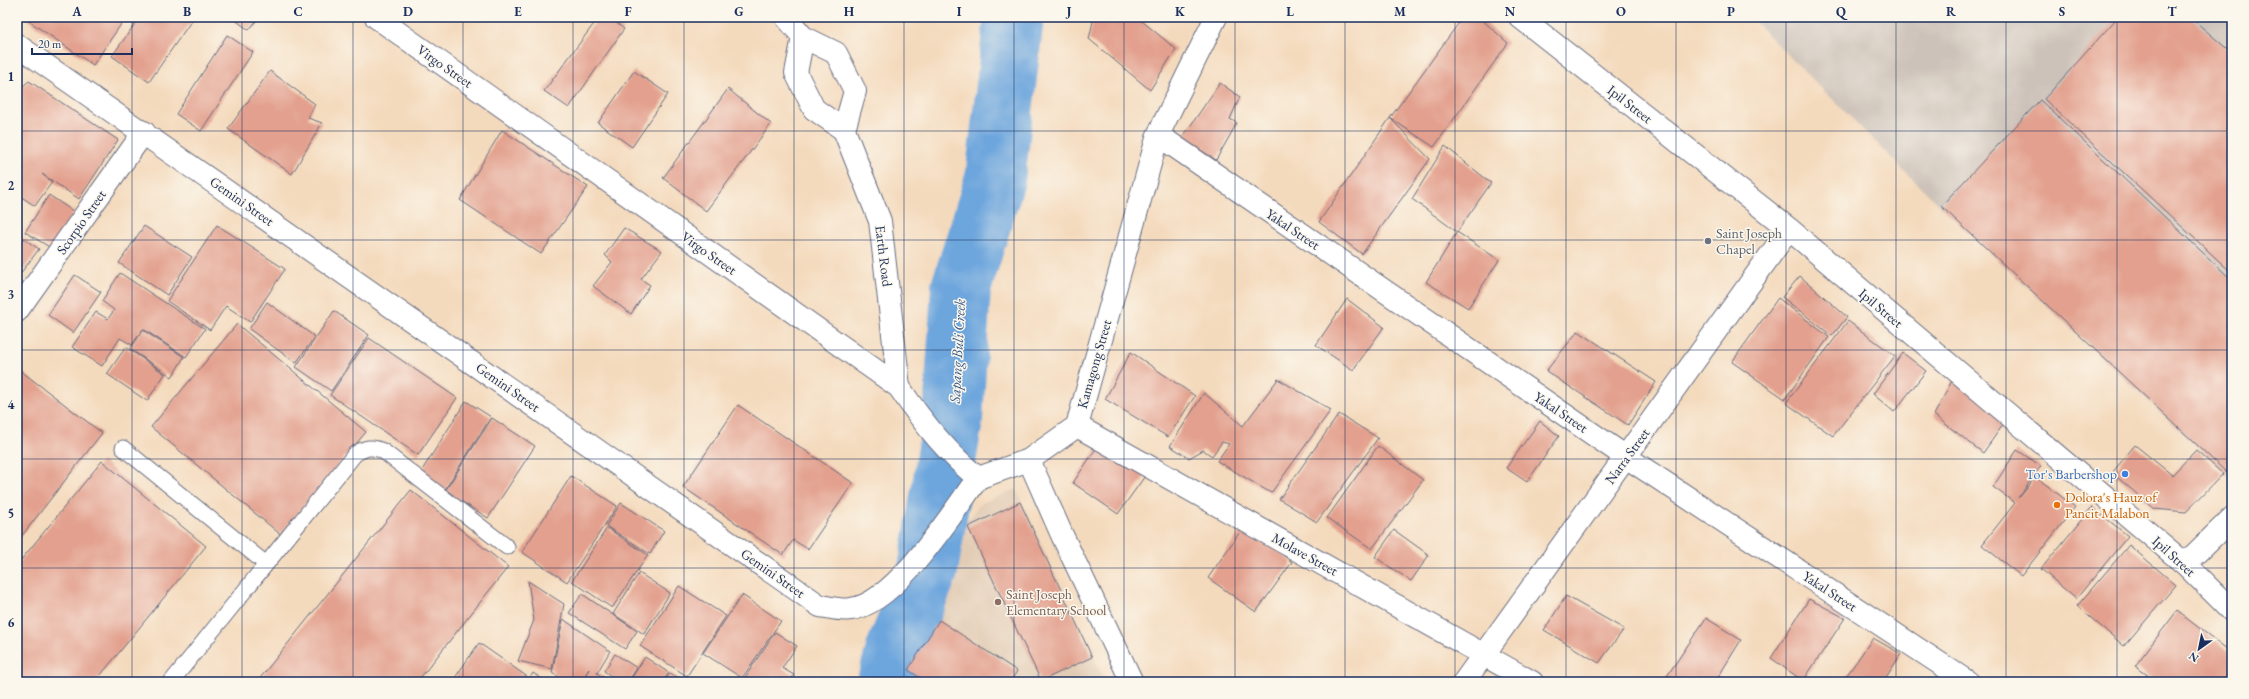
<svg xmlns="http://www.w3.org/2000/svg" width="2249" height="699" viewBox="0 0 2249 699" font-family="'EB Garamond',serif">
  <rect width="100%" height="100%" fill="#fbf7ec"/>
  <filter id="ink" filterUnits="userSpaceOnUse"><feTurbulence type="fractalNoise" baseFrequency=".025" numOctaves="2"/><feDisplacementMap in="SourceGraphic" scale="8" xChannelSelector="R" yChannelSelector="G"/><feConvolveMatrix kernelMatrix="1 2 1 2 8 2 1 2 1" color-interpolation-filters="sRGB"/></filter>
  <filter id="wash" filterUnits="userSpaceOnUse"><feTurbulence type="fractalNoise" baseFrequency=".012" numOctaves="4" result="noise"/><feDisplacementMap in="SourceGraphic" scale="16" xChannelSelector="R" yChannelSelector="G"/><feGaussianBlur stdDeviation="0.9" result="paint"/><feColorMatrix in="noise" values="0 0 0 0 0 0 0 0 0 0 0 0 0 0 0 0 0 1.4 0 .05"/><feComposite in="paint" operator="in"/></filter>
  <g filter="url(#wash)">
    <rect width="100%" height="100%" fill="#f4dabd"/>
    <path fill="#e2ccb5" d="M1016 489 1105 682H896L956 535 981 503Z"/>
    <path fill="#cdc2b9" d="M1750 17H2232V477L2231 478 1939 205Z"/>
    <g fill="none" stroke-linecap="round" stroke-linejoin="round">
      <path stroke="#6da6dd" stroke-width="60" d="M887 682 896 650 928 570 953 419 961 288 995 179 1014 17"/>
    </g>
    <g id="blocks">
      <path fill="#e3a08e" d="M23 17H126L93 65Z
        M140 17H194L149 82 112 56Z
        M231 17H259L249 30Z
        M599 17H609L624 29 569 108 544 91Z
        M1094 17H1137L1176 49 1150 90 1089 39Z
        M1463 17H1479L1508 43 1434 147 1390 118Z
        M2118 17H2190L2232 53V273L2044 99Z
        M227 35 253 52 201 131 176 114Z
        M270 71 315 104 308 118 322 123 292 174 228 129Z
        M634 71 668 94 632 147 598 123Z
        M29 81 118 140 79 199 42 174 52 182 35 206 17 194V91Z
        M1220 83 1240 97 1230 119 1237 123 1216 160 1182 138Z
        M728 89 771 124 706 211 663 178Z
        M2040 100 2232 280V466L2226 472 1941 206Z
        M1390 118 1430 159 1362 254 1319 222Z
        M502 130 588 187 541 254 460 200Z
        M1445 146 1491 183 1457 232 1412 199Z
        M49 195 74 212 51 248 25 232Z
        M217 225 285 269 250 322 226 306 210 330 167 301Z
        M144 226 192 257 167 295 119 263Z
        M624 228 662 251 641 279 650 285 631 314 593 286 612 262 605 255Z
        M1457 232 1499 260 1468 308 1426 282Z
        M17 234 39 249 17 278Z
        M120 273 205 329 186 357 143 329 132 345 120 338 102 366 72 347 96 312 108 319 114 310 102 301Z
        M75 275 101 292 73 333 48 315Z
        M1800 276 1847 317 1832 336 1782 297Z
        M1778 298 1829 337 1785 399 1732 362Z
        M1347 299 1384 327 1353 370 1316 345Z
        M267 302 315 337 296 363 249 329Z
        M334 311 369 335 331 391 296 367Z
        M1848 321 1895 356 1833 436 1786 403Z
        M237 324 366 432 280 534 151 427Z
        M143 330 184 357 172 377 130 349Z
        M1578 331 1656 382 1628 425 1546 371Z
        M369 338 457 398 418 455 330 395Z
        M126 347 165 374 147 401 107 374Z
        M1131 352 1195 396 1168 437 1105 399Z
        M1903 353 1926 371 1894 412 1873 394Z
        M17 368 102 433 17 542Z
        M1954 377 2005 422 1983 453 1934 415Z
        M1278 379 1331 410 1271 493 1217 461 1229 444 1222 442 1212 456 1203 450 1189 458 1170 446 1204 393 1243 426Z
        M466 401 491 417 444 491 419 475Z
        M738 405 853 483 808 549 793 540 783 555 683 487Z
        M1339 414 1378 438 1317 522 1279 499Z
        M492 418 535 446 488 518 445 491Z
        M1540 421 1559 436 1527 482 1506 468Z
        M1099 444 1145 476 1118 514 1073 483Z
        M2135 445 2172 475 2196 450 2223 474 2186 512 2155 509 2112 473Z
        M1378 446 1423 480 1372 549 1327 518Z
        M2017 450 2041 466 2018 498 2036 477 2075 507 2021 576 1982 545 2015 503 1993 487Z
        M102 461 206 546 95 682H17V565Z
        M571 476 617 506 567 582 522 552Z
        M411 490 508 567 417 682H257Z
        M1020 502 1092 657 1041 681 968 527Z
        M621 503 664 531 650 554 606 526Z
        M2092 507 2128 536 2076 599 2041 569Z
        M1244 526 1292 562 1256 612 1208 578Z
        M607 528 648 555 612 608 572 581Z
        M1394 530 1429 555 1411 581 1375 557Z
        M2129 545 2176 585 2124 646 2077 606Z
        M639 573 670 593 644 634 613 614Z
        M528 581 564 604 552 669 518 661 534 620Z
        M679 586 726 616 687 676 640 646Z
        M582 594 637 631 625 649 569 613Z
        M742 595 781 621 742 678 703 653Z
        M1566 596 1624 629 1599 663 1544 630Z
        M1809 599 1845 618 1803 681 1771 658Z
        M2177 611 2232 653V682H2157L2135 666Z
        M1706 618 1741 640 1715 682H1663Z
        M563 619 610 651 597 673 610 682H581L589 669 581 682H567L552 673Z
        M939 620 1017 671 1010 682H927L908 670Z
        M775 632 797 646 782 668 794 675 790 682H742Z
        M1873 638 1901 654 1883 682H1842Z
        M479 643 529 678 526 682H452Z
        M615 654 637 668 628 682H620L604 671Z
        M645 657 669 673 662 682H629Z
        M533 673 547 682H527Z
        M670 673 685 682H664Z"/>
    </g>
  </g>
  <g filter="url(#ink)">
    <use href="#blocks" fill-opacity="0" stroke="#676b7f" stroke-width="1"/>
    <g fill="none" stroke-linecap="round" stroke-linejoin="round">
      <defs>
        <path id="service" d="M123 448 266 564
          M171 682 355 454C366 447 372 446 383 451L507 547"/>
        <path id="minor" d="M376 17 899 387C922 422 946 452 978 478
          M786 17 803 37 836 53 855 91 844 130
          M1520 17 1789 229 2185 564 2232 611
          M803 37 796 73 814 109 844 130 880 221 899 387
          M17 45 820 606C829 607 841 611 851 609 895 604 952 513 978 478
          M1158 135 1626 457 1968 682
          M17 311 144 132
          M1077 426 1532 682
          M1029 460 1062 535 1132 682
          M978 478 1029 460 1077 426 1158 135 1216 17
          M2185 564 2232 518
          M1464 682 1789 229"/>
      </defs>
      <use href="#service" stroke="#676b7f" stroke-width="17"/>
      <use href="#minor" stroke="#676b7f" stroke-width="24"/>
      <use href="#service" stroke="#fff" stroke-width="15"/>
      <use href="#minor" stroke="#fff" stroke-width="22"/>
    </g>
  </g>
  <path fill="none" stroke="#1b2f5e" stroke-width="1" stroke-opacity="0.55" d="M132 17V682M242 17V682M353 17V682M463 17V682M573 17V682M684 17V682M794 17V682M904 17V682M1014 17V682M1124 17V682M1235 17V682M1345 17V682M1455 17V682M1566 17V682M1676 17V682M1786 17V682M1896 17V682M2006 17V682M2117 17V682M17 131H2232M17 240H2232M17 350H2232M17 459H2232M17 568H2232"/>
  <circle fill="#6b7280" stroke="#fbf7ec" stroke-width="1.5" cx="1708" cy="241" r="4"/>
  <circle fill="#3f7fe0" stroke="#fbf7ec" stroke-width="1.5" cx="2125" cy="474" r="4"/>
  <circle fill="#e8710a" stroke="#fbf7ec" stroke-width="1.5" cx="2057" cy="505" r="4"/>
  <circle fill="#8d6e63" stroke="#fbf7ec" stroke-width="1.5" cx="998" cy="602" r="4"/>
  <g text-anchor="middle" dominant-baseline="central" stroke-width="3" stroke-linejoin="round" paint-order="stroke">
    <g font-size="14" fill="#1b2f5e" stroke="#fbf7ec">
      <text transform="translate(445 66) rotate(35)">Virgo Street</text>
      <text transform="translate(1630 104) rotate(38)">Ipil Street</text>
      <text transform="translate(242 201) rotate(35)">Gemini Street</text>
      <text transform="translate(81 222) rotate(-55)">Scorpio Street</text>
      <text transform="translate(1293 229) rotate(34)">Yakal Street</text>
      <text transform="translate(709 253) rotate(35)">Virgo Street</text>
      <text transform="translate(884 256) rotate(83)">Earth Road</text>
      <text transform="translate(1881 308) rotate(40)">Ipil Street</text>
      <text transform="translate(1094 364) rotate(-74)">Kamagong Street</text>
      <text transform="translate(508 387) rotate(35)">Gemini Street</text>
      <text transform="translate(1561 412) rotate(34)">Yakal Street</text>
      <text transform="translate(1627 456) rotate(-54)">Narra Street</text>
      <text transform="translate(1305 554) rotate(29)">Molave Street</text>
      <text transform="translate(2174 556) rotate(42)">Ipil Street</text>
      <text transform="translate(773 573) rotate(35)">Gemini Street</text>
      <text transform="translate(1830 591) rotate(33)">Yakal Street</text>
    </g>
    <g font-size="14" fill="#5b616d" stroke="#fbf7ec" text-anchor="start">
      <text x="1716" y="233">Saint Joseph<tspan x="1716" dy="16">Chapel</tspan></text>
    </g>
    <g font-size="14" fill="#366cbe" stroke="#fbf7ec" text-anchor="end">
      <text x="2117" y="474">Tor's Barbershop</text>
    </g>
    <g font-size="14" fill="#c56008" stroke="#fbf7ec" text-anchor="start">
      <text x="2065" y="497">Dolora's Hauz of<tspan x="2065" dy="16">Pancit Malabon</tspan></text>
    </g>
    <g font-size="14" fill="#785e54" stroke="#fbf7ec" text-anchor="start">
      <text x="1006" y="594">Saint Joseph<tspan x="1006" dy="16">Elementary School</tspan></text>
    </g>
    <g font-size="15" font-style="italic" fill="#38598a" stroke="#fbf7ec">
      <text transform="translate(957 351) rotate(-87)">Sapang Buli Creek</text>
    </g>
  </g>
  <rect width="2249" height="699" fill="none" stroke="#fbf7ec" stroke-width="44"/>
  <g transform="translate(2199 649) rotate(213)" stroke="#fbf7ec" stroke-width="3" paint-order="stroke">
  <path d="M0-3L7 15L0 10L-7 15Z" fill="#1b2f5e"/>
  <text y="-6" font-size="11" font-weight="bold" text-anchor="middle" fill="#1b2f5e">N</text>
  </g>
  <path d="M32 48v6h100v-6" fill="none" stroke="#1b2f5e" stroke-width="2"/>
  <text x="38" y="48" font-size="12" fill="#1b2f5e" stroke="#fbf7ec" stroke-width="3" paint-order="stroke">20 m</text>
  <rect x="22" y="22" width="2205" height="655" fill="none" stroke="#1b2f5e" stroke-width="1.5"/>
  <g font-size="13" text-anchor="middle" font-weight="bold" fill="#1b2f5e">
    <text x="77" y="16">A</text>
    <text x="187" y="16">B</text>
    <text x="298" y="16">C</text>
    <text x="408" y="16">D</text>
    <text x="518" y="16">E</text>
    <text x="628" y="16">F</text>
    <text x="739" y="16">G</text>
    <text x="849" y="16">H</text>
    <text x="959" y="16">I</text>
    <text x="1069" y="16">J</text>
    <text x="1180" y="16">K</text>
    <text x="1290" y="16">L</text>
    <text x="1400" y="16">M</text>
    <text x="1510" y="16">N</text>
    <text x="1621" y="16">O</text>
    <text x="1731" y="16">P</text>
    <text x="1841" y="16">Q</text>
    <text x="1951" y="16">R</text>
    <text x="2062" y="16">S</text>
    <text x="2172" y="16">T</text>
    <text x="11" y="81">1</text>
    <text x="11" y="190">2</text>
    <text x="11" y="299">3</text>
    <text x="11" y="409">4</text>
    <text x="11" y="518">5</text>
    <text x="11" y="627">6</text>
  </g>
</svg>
